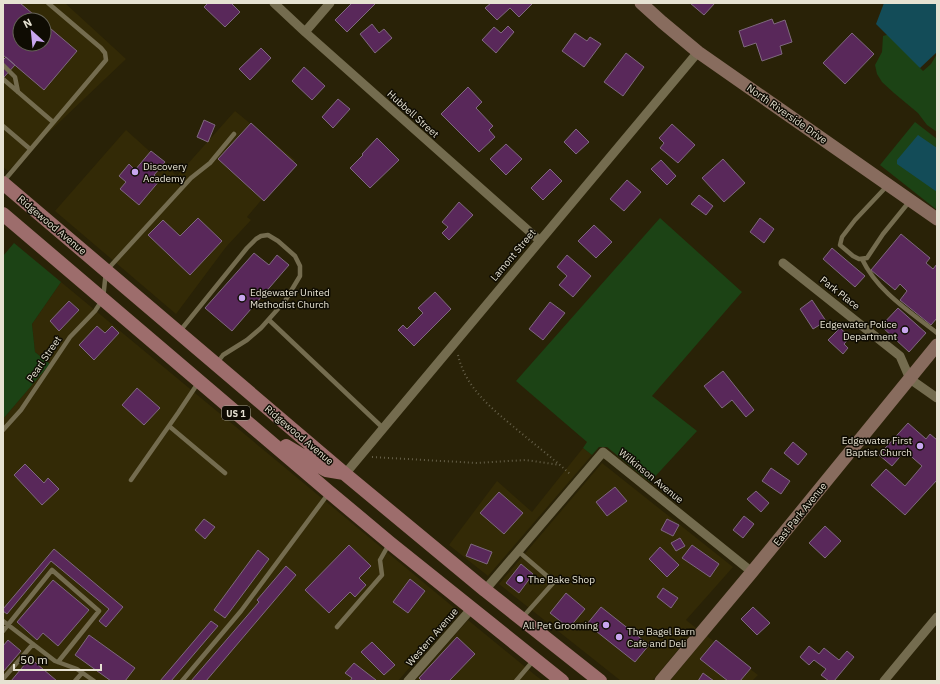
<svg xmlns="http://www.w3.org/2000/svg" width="940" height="684" viewBox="0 0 940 684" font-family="'IBM Plex Sans',sans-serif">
  <rect width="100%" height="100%" fill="#292207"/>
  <path fill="#332a06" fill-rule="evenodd" d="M3 3H65L126 59 8 171 3 167ZM20 20H44V44H20Z
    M235 111 295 160 247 217 251 220 226 247 176 314 55 211 126 130 177 176Z
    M61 282 458 611 398 681H3V419L50 364 35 352 32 324Z
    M583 448 592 455 488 576 449 545 497 481 532 512Z
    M602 463 733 567 686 620 696 628 652 681H621L499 584Z
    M468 620 535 675 543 681H415Z
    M707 636 758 675 752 681H670Z"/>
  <path fill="#1c4315" d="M890 34 920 58 919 67 923 71 931 64 937 54V132L927 125 918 113 894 93 882 82 877 74 875 65 882 52 883 36Z
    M915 122 937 139V210L880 165Z
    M660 218 742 292 652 396 697 431 650 482 607 447H599L592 455 583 448 587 442 516 381Z
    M14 243 61 282 32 324 35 352 50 364 3 419V256Z"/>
  <path fill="#134c58" d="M884 3H937V52L920 68 876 24Z
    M918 135 937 148V192L897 164V160Z"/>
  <path fill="#59285a" stroke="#7f697f" d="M3 3H20L40 20H20V44H44V23L77 51 44 90 3 55Z
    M208 3H231L240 12 225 27 204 7Z
    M352 3H376L347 32 335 20Z
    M491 3H533L519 17 510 8 497 20 485 8Z
    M690 3H715L704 15Z
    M772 19 774 24 785 20 792 42 780 46 782 54 762 61 756 43 744 47 739 31Z
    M372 24 379 33 384 29 392 38 375 53 360 34Z
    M508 26 514 32 496 53 482 40 494 27 501 33Z
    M575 33 587 41 590 37 601 44 584 67 562 51Z
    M852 33 874 54 845 84 823 63Z
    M261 48 271 58 250 80 239 69Z
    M626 53 644 67 623 96 604 82Z
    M6 57 15 65 4 77 3 76V60Z
    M304 67 325 86 312 100 292 81Z
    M468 87 482 102 476 108 493 126 489 130 495 137 479 152 441 114Z
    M338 99 350 109 333 128 322 117Z
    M204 120 215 125 208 142 197 137Z
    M251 123 297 165 264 201 218 159Z
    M672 124 695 145 678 163 660 148 664 143 659 138Z
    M576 129 589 142 576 154 564 142Z
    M377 138 399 160 370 188 350 168 363 155 362 154Z
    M506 144 522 159 506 175 490 159Z
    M151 151 165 162 154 175 160 180 139 205 120 189 126 182 119 176 129 164 135 170Z
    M723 159 745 183 724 202 702 178Z
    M661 160 676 176 667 185 651 169Z
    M550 169 562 181 543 200 531 188Z
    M627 180 641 192 624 211 610 199Z
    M699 195 713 206 706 215 691 204Z
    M459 202 473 215 449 240 442 233 448 227 442 222Z
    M198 218 222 241 190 275 148 235 163 220 180 236Z
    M760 218 774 229 764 243 750 232Z
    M594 225 612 242 596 258 578 241Z
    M901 234 930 258 926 263 933 269 937 264V318L931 325 900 300 907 291 900 284 895 290 871 270Z
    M832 248 865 276 855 287 823 259Z
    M254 253 269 265 277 255 289 265 232 331 205 308Z
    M567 255 591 276 573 297 559 285 567 276 557 267Z
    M435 292 451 309 414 346 398 330 403 325 407 329 423 313 418 308Z
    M812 300 826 321 813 329 800 309Z
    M69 301 79 310 59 331 50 321Z
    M550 302 565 313 543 340 529 329Z
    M898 308 926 333 909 352 881 326Z
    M97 326 105 333 112 326 119 333 94 360 79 345Z
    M840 328 850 337 844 344 848 348 843 354 828 340Z
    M723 371 754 410 746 417 732 400 722 408 704 386Z
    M137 388 160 408 144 425 122 405Z
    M908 423 926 439 930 434 937 440V480L905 515 871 485 886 469 905 486 922 466 905 451 892 466 879 455Z
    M793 442 807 454 798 465 784 453Z
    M25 464 44 483 48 478 59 489 42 505 14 475Z
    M771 468 790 481 781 494 762 481Z
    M615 487 627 501 607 516 596 502Z
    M756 491 769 503 761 512 747 499Z
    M499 492 523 513 504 534 480 513Z
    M744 516 754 524 743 538 733 530Z
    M204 519 215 527 205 539 195 530Z
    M667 519 679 525 673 536 661 530Z
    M825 526 841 541 825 558 809 543Z
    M680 538 685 546 676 551 671 543Z
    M471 544 492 552 487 564 466 556Z
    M349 545 371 566 359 578 366 585 355 597 350 592 329 613 305 590Z
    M692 545 719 564 710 577 682 558Z
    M660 547 679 565 667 577 649 559Z
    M54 549 123 607 106 627 99 621 109 609 51 561 7 614 3 611V609Z
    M258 550 269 559 225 618 214 610Z
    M521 564 533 574 519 593 506 583Z
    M286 566 296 575 206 681H191L259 602 257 600Z
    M410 579 425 591 408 613 393 602Z
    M53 580 89 610 58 646 43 633 37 640 17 622Z
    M663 588 678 598 671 608 657 597Z
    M566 593 585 609 569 628 550 613Z
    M601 607 649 645 635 662 587 624Z
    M753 607 770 623 757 635 741 619Z
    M211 621 218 626 171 681H160Z
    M89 635 135 668 125 681H111L75 655Z
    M457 637 475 654 449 681H422L419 678Z
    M8 640 21 651 3 672V646Z
    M716 640 751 668 740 681H728L700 659Z
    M372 642 395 665 384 675 361 652Z
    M809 646 819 654 824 648 839 660 847 651 854 657 834 681H829L821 675 826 669 814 660 809 665 800 657Z
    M30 658 57 681H11Z
    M354 663 376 680 375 681H350L352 678 345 673Z
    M703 673 714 681H698Z"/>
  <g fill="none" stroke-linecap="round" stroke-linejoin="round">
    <path stroke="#666049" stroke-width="2" stroke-dasharray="1 3" stroke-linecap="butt" d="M458 355C466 390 495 411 521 433 538 447 555 460 571 475
      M372 457 477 463 526 460 560 465"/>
    <path stroke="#746c4f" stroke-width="4.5" d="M3 65 15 77 18 92
      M3 79 53 122
      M3 126 30 149
      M3 182 106 60 105 53 101 48 48 3
      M887 186 855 220 842 237 840 245 853 256 859 259 867 258 883 234 909 202
      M862 259C878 292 909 311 937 333
      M269 320 383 428
      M180 331 247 248 256 239 261 236 268 235 278 241 295 256 300 266V276L285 301 261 328 247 340 223 355 217 363
      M169 426 225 473
      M3 430 21 410 70 337 95 311 103 299 106 271 191 178 210 163 234 134
      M131 480 178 413 198 383
      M518 551 554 582 522 618
      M3 621 55 661 77 669 94 681
      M337 627 382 575 380 560 389 544
      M3 631 52 570 99 611 58 662
      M3 679 33 644
      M75 681 82 673
      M182 681 241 611 328 494
      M516 681 533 661"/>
    <path stroke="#746c4f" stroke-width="9" d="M274 3 305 32 539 240
      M305 32 330 3
      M783 263 900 356 910 379 937 398
      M345 474 698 52
      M485 590 603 452 752 572
      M408 681 472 608
      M884 681 937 617"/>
    <path stroke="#886c5e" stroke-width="13" d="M641 3 662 22 698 52 937 219
      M661 681 752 572 937 345"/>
    <path stroke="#9d6d6c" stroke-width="14" d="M3 183 345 474 485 590 600 681
      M3 214 329 492 390 543 562 681
      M286 446 326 470 344 473"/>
  </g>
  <g fill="#c8a6ef" stroke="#0f0c03" stroke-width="1.5">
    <circle cx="135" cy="172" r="4"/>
    <circle cx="242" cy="298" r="4"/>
    <circle cx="905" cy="330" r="4"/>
    <circle cx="920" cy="446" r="4"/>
    <circle cx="520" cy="579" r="4"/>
    <circle cx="606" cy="625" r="4"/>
    <circle cx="619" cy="637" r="4"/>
  </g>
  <g text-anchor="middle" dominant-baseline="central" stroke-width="3" stroke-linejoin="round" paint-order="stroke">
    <rect fill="#0f0c03" stroke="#a6a294" stroke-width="1" x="222" y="406" width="28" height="14" rx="3"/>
    <g font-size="9" font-weight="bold" fill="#e6e2d2">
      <text x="236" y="413">US 1</text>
    </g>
    <g font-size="10" fill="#e6e2d2" stroke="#0f0c03">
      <text transform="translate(413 114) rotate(42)">Hubbell Street</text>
      <text transform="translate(787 114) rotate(35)">North Riverside Drive</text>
      <text transform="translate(52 225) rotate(40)">Ridgewood Avenue</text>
      <text transform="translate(513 255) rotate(-50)">Lamont Street</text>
      <text transform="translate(840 293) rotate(38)">Park Place</text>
      <text transform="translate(44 359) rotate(-56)">Pearl Street</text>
      <text transform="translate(299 435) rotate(40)">Ridgewood Avenue</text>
      <text transform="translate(651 476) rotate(39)">Wilkinson Avenue</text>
      <text transform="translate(800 514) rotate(-51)">East Park Avenue</text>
      <text transform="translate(432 637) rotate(-49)">Western Avenue</text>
    </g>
    <g font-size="10" fill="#e6e2d2" stroke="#0f0c03" text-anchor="start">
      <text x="143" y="166">Discovery<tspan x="143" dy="12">Academy</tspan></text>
      <text x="250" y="292">Edgewater United<tspan x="250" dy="12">Methodist Church</tspan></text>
      <text x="897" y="324" text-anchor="end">Edgewater Police<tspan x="897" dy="12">Department</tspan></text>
      <text x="912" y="440" text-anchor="end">Edgewater First<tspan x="912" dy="12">Baptist Church</tspan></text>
      <text x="528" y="579">The Bake Shop</text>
      <text x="598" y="625" text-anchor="end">All Pet Grooming</text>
      <text x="627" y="631">The Bagel Barn<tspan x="627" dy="12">Cafe and Deli</tspan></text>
    </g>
  </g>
  <rect width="940" height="684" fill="none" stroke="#e6e2d2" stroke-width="8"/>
  <g transform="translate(32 32) rotate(333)"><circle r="19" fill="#0f0c03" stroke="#656256"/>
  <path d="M0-3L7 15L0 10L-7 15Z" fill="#c8a6ef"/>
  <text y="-6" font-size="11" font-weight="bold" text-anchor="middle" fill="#e6e2d2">N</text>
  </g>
  <path d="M14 664v6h87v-6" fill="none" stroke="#e6e2d2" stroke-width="2"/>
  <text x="20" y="664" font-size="12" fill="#e6e2d2" stroke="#0f0c03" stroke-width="3" paint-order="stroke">50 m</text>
</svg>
